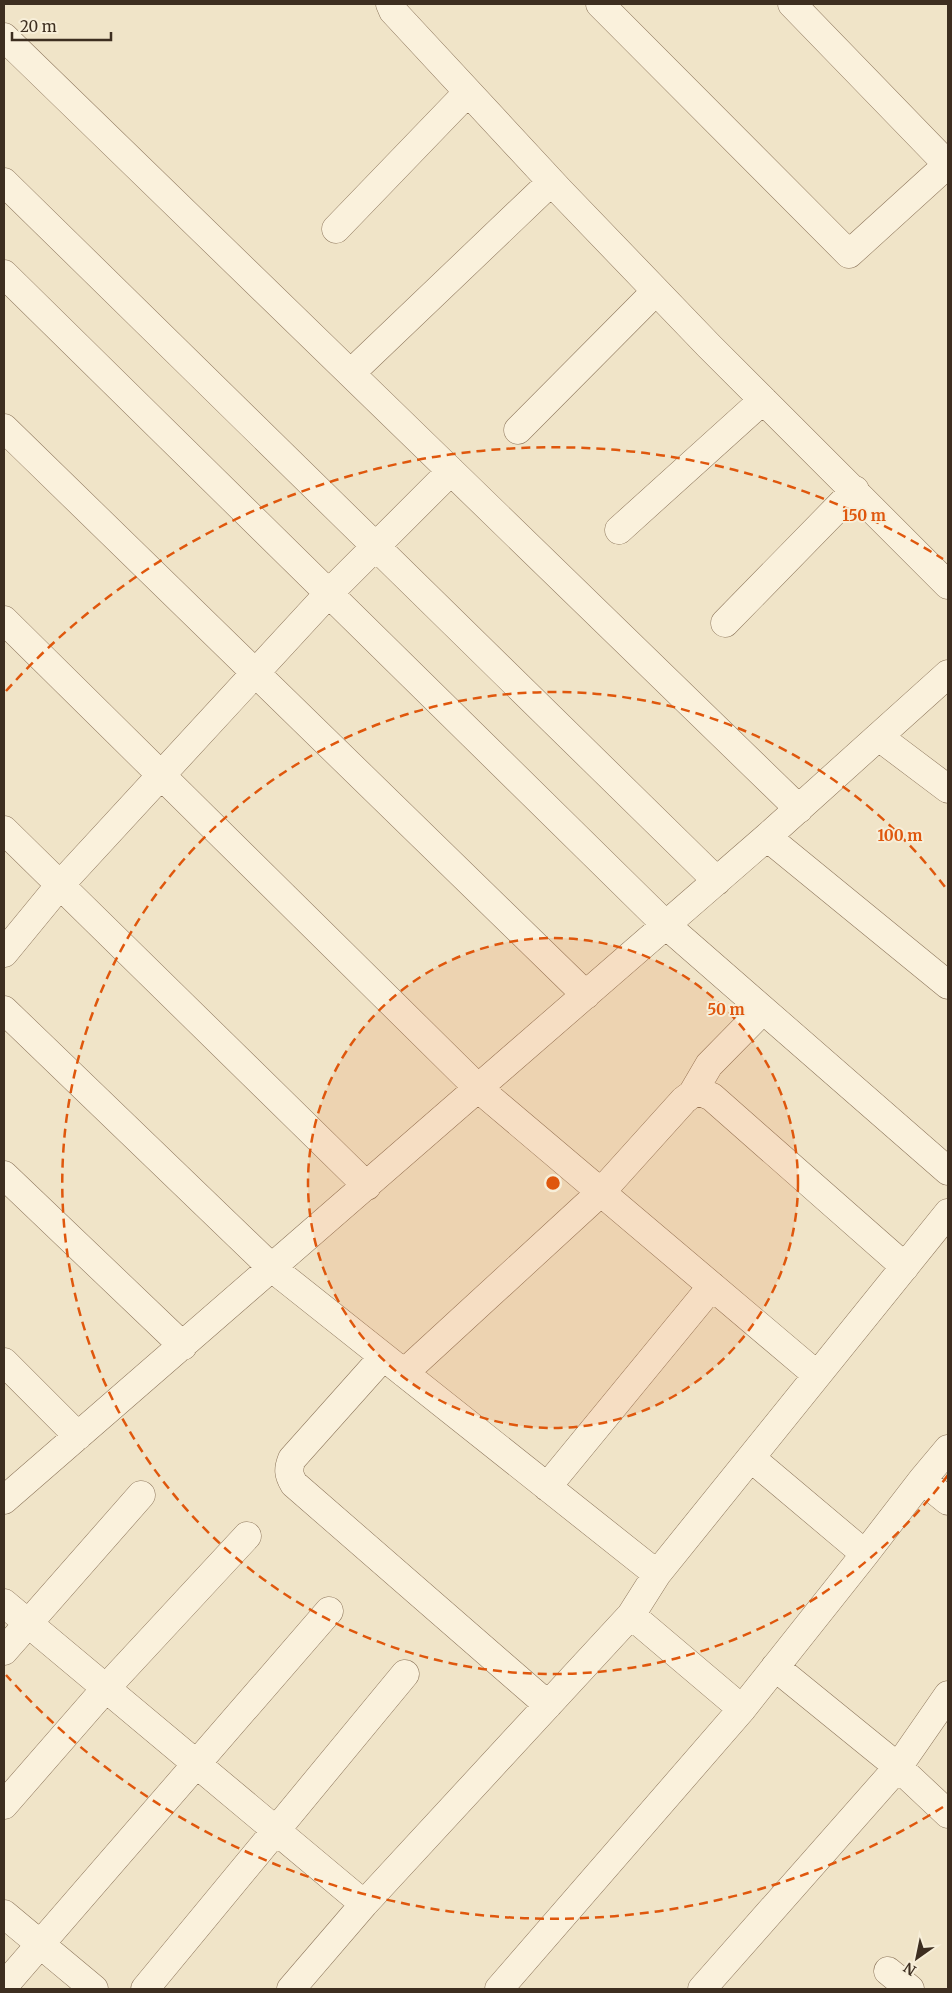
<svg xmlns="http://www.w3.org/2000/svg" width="952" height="1993" viewBox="0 0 952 1993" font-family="Merriweather,serif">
  <rect width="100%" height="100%" fill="#f0e4c8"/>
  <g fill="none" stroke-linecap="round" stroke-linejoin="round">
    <defs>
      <path id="street" d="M390 4 393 11 559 190 709 346 948 585
        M600 4 849 254 948 164
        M792 4 948 165
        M4 37 799 809
        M4 182 717 881
        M336 229 468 92
        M4 274 666 925 948 1171
        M351 373 551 182
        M4 428 586 995
        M518 430 656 291
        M619 530 763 400
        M4 620 479 1089 817 1375
        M725 623 855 490
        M879 737 948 789
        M4 830 367 1186
        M767 837 948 985
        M4 953 59 886 329 593 451 471
        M4 1010 272 1268 657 1574 631 1615 742 1709 865 1554 922 1480 948 1449
        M692 1094 709 1065 763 1010
        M4 1175 183 1346
        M383 1357 292 1459C288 1469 288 1474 294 1484L548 1705
        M4 1362 78 1436
        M404 1373 601 1192 684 1100 692 1094 701 1092 712 1097 905 1267
        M751 1458 865 1554
        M922 1480 948 1501
        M547 1487 712 1286
        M4 1500 767 837 948 674
        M657 1574 948 1213
        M4 1603 364 1904 631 1615
        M4 1651 141 1495
        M775 1667 898 1767 948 1814
        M4 1805 106 1688 247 1536
        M4 1914 94 1989
        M888 1971 910 1989
        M4 1986 329 1611
        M145 1989 405 1674
        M291 1989 364 1904
        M499 1989 742 1709
        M702 1989 898 1767 948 1695"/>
    </defs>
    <use href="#street" stroke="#8d765c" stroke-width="29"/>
    <use href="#street" stroke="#faf1dc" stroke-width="28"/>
  </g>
  <circle cx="553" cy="1183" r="245" fill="#df570d" fill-opacity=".12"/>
  <g fill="none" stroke="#df570d" stroke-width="2.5" stroke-dasharray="9 6">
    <circle cx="553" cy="1183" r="245"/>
    <path d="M948 1475A491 491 0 1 1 948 891"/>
    <path d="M943 1807A736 736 0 0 1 6 1675M6 691A736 736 0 0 1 943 559"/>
  </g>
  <circle cx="553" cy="1183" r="8" fill="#df570d" stroke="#f7eed8" stroke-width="2.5"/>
  <g font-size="15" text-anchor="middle" font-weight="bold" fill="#df570d" stroke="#f7eed8" stroke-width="4" stroke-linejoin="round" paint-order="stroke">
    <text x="864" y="521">150 m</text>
    <text x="900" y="841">100 m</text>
    <text x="726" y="1015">50 m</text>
  </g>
  <rect width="952" height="1993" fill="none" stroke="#3d2e20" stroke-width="10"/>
  <g transform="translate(917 1958) rotate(213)" stroke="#f7eed8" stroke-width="4" paint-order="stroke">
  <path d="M0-4L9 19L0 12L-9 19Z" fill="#3d2e20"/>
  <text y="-8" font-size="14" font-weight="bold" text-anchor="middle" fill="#3d2e20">N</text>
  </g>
  <path d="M12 32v8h99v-8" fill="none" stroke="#3d2e20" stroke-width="2.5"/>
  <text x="20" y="32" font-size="15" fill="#3d2e20" stroke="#f7eed8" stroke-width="4" paint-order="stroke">20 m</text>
</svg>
